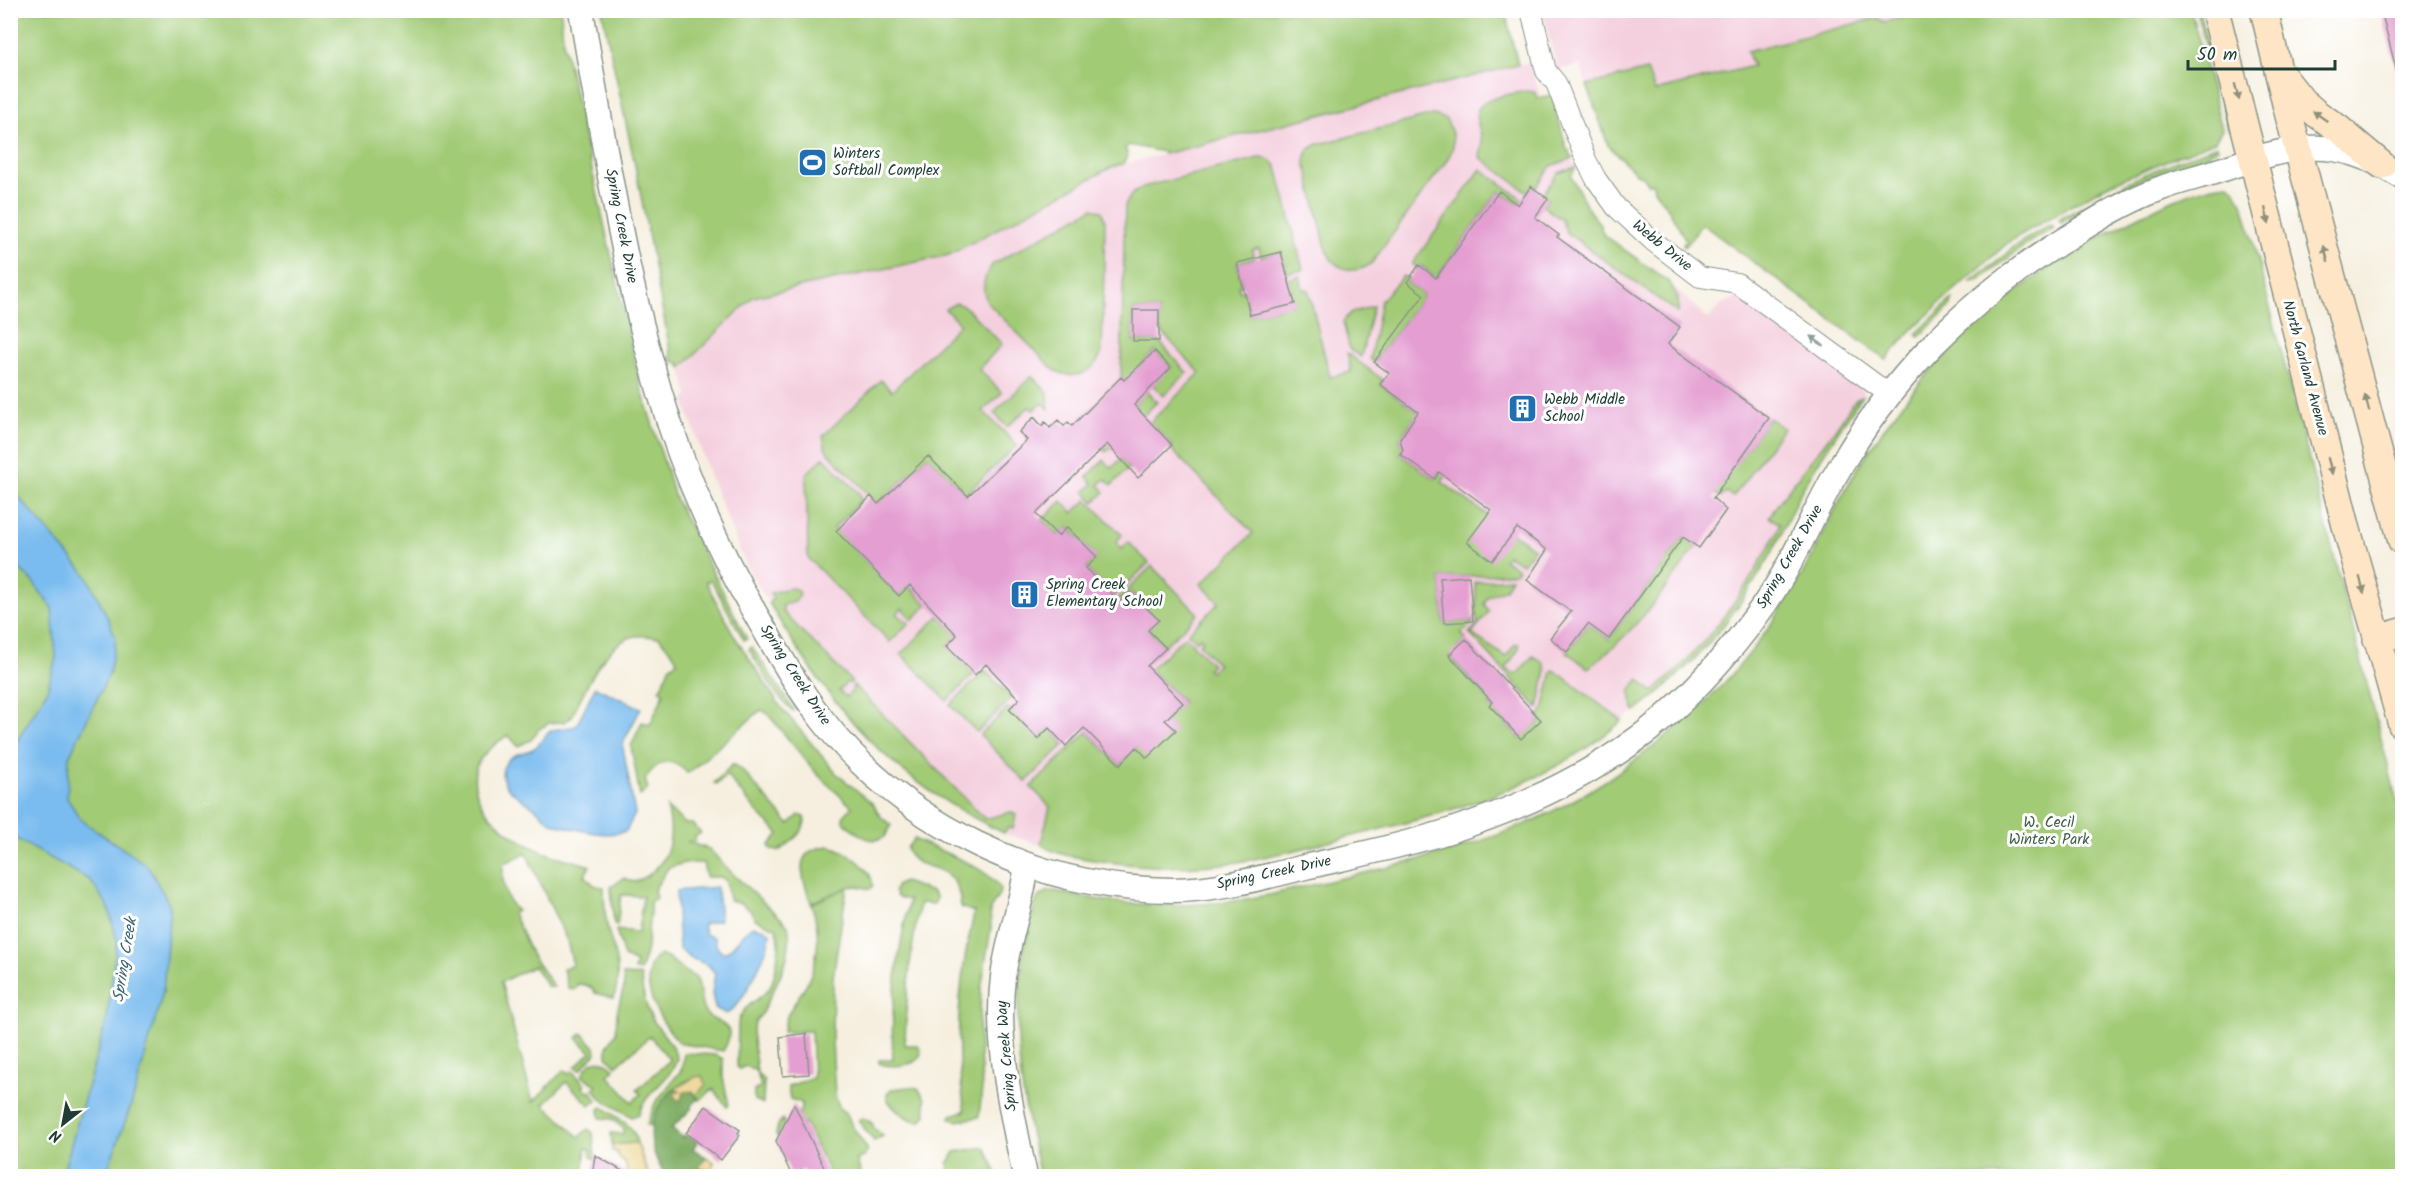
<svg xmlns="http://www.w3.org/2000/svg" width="2413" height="1187" viewBox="0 0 2413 1187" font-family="Kalam,sans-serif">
  <rect width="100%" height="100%" fill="#fff"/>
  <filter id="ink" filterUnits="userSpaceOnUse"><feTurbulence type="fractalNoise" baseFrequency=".0167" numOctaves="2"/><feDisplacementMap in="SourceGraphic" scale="12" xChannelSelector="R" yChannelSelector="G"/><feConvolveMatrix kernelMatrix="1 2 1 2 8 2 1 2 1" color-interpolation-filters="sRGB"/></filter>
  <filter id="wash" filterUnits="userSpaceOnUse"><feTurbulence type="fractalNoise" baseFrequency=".008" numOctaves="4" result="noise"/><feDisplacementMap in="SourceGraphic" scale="24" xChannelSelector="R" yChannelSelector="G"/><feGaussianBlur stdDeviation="1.35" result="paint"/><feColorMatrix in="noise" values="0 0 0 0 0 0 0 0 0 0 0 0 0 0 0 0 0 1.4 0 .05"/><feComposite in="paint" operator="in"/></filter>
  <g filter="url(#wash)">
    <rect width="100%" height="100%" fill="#f6efdf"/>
    <path fill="#f4cfde" d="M1542 11H1932L1884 22 1877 18 1748 50 1753 66 1655 91 1647 70 1587 85 1580 65 1558 70Z
      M1530 62 1540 97 1552 95 1566 147 1576 167 1571 176 1590 212 1600 224 1603 234 1664 278 1708 319 1720 305 1740 296 1863 386V395L1831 441 1802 490 1769 558 1737 607 1703 650 1664 688 1600 739 1567 760 1512 788 1428 818 1239 862 1210 865 1155 867 1097 861 1070 855 1004 833 982 823 929 792 887 759 830 696 792 641 747 567 710 477 685 403V399L688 397 681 368 752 297 949 255 1112 167Z"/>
    <path fill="#a2cb76" stroke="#608455" stroke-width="1.5" d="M10 11H561L563 41 640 384 675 498 747 639 744 640 711 580 706 582 735 637 780 706 836 773 873 804 881 817 891 825 885 837C869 846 856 832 843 821V817L852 807 817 774 767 713 761 710 688 773C670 756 659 759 645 779L648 789 640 796 631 746 642 722 650 725 664 693 660 690 670 666 677 662C674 650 665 647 659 637 652 637 643 635 636 636 604 641 584 692 571 718L564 722 549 723 539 729 531 740 518 746 508 735C497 742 477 757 475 771 469 810 512 838 541 851 557 858 574 860 590 866L585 875C590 882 594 887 604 887 604 902 605 919 609 934 616 956 621 975 614 998L595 993C592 986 585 984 578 984L575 989 568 988 563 969 573 965 567 941 526 853 503 864C502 880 504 899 517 911L513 913 532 956 554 987H548L534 966 501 982 533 1102 564 1070 568 1074 572 1071 585 1084 583 1087 589 1093 591 1090 597 1101 590 1105 566 1082 544 1104 579 1137 588 1129 593 1133 595 1159 591 1157 590 1149 586 1148 583 1176H11Z
      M602 11H1505L1518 65 1164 154V152L1129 145 1125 149 1128 154 1123 164 1112 167 949 255 753 297 681 368 679 363 672 361 636 170Z
      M1932 11H2191L2222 129 2215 141 2107 185 2010 241 1940 303 1909 333 1886 360 1702 224 1684 247 1683 245 1685 239 1669 210 1654 190 1653 183H1647L1642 176 1637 174 1608 145 1587 85 1647 70 1655 91 1753 66 1747 51 1877 18 1884 22Z
      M2196 11H2199L2229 124V131Z
      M1527 91 1534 92 1538 98 1552 95 1566 147 1573 158 1551 166 1535 189 1531 186 1527 192 1480 157C1484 143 1481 134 1477 121 1471 97 1512 94 1527 91Z
      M1433 115 1446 119C1454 135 1457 144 1447 160L1371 264C1354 275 1335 270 1327 252L1305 161 1308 150 1316 145Z
      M2217 145 2218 148 2205 156 2119 190 2061 223 2059 219 2138 177Z
      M1259 158C1267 158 1272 160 1277 167L1303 270 1287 273 1281 252 1261 257 1259 248 1252 250 1254 259 1237 263 1242 285 1238 286 1239 291 1244 290 1250 315 1294 304 1288 279 1300 276 1303 290 1308 289 1330 377 1351 372 1347 353 1383 380 1380 384 1421 414 1414 418 1400 439 1403 450 1400 454 1435 479 1442 469 1448 473 1442 482 1534 549 1522 564 1507 555 1504 559 1518 569 1515 573 1440 578 1444 623 1473 621V623L1461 633 1466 639 1449 656 1486 696 1504 680 1510 687 1489 705 1520 739 1541 720 1537 716 1543 711 1552 671 1554 670 1622 721C1545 788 1445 814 1349 837 1312 846 1275 856 1238 862 1192 869 1147 868 1102 861 1087 859 1052 855 1041 844L1050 807 1031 787 1087 732 1120 765 1137 747 1175 730 1165 720 1183 702 1150 669 1185 636 1212 664 1207 669 1210 672 1218 664 1199 644 1203 640 1200 637 1196 641 1188 633 1219 603 1201 584 1253 533 1170 448 1172 445 1153 425 1137 435 1200 373 1159 329V310H1133V341H1159L1187 373 1163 396 1153 385 1171 367 1155 351 1131 374 1157 402 1106 452 1100 446 1141 397 1121 377 1125 205 1132 194 1143 187Z
      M1576 167 1571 176 1590 212 1600 224 1603 234 1670 283 1678 298V313L1567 233 1561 219 1543 206 1548 199 1542 195 1558 173Z
      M1481 169 1522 199 1518 204 1499 191 1436 278 1420 265 1417 268 1412 264Z
      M2229 184 2235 189 2244 207 2402 820V1176H1040C1023 1104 1012 1047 1021 973 1024 948 1028 920 1038 897L1049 891H1055C1125 909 1198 909 1269 895 1367 871 1470 855 1561 807 1615 779 1663 741 1707 700 1746 664 1778 617 1804 571 1821 539 1835 507 1853 476 1914 373 2006 284 2113 230 2143 214 2196 185 2229 184Z
      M1093 208 1102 211 1105 221 1102 353C1092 374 1075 381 1054 370L988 303C981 290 983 276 993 264Z
      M2051 224 2054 228 2028 243 1980 280 1970 282 2007 254 2013 247Z
      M1403 276 1409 280 1407 283 1424 295 1374 362 1370 359 1381 300Z
      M1952 299 1951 306 1919 337 1916 334Z
      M956 303 964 306 1002 344 979 369 1002 393 983 411 1017 445 966 494 928 456 878 504 826 450 823 436 881 380 892 391 960 324 945 309Z
      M1373 306 1361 357 1350 350 1343 322C1349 310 1362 311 1373 306Z
      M1032 376 1048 393 1049 409 1043 403 1033 410 1029 407 1007 427 994 413Z
      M1862 396C1842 426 1821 456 1803 488 1790 511 1782 536 1769 558 1735 617 1689 671 1635 712 1630 695 1626 693 1639 679L1653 692C1704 648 1745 594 1776 534L1780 524 1769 517C1790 484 1817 455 1839 424 1846 415 1851 400 1862 396Z
      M1769 418 1783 428 1733 497 1726 492 1721 497 1715 493Z
      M824 457 859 493 861 500 834 528 899 596 909 586 927 605 912 620 902 608 897 614 909 623 890 642 808 558 806 474Z
      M1121 459 1129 468 1112 485 1105 479 1099 485 1105 492 1094 502 1085 491 1093 484 1087 477 1104 460 1112 468Z
      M1087 500 1122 535 1116 542 1122 549 1128 542 1149 563 1114 596 1086 568 1096 557 1068 527 1058 536 1042 520 1062 501 1073 513Z
      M1683 537 1697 546C1663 592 1635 633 1588 668L1567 652 1588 624 1609 639Z
      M1152 566 1198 614 1164 646 1148 630 1158 620 1131 592 1120 602 1117 600Z
      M1511 578 1505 589 1487 597 1484 604 1489 611 1472 634 1506 657 1515 644H1519V649L1506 668 1516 675 1533 656 1543 662 1546 670 1538 708 1469 633 1477 625 1475 582Z
      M790 588 796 589 800 594 795 602 783 605V612L852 682 850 684 847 682 839 691 846 697 854 689 852 687 854 685 985 819 1011 812 1016 815 1013 829 1008 828 1004 833C891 781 831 708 769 603L773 598 770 593Z
      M939 616 957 635 947 646 974 674 947 701 901 654Z
      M752 647 794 710 793 711C774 695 762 670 749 649Z
      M985 671 1012 698 977 732 950 705Z
      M1008 708 1038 738 1049 728 1064 745 1026 782 980 735Z
      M733 764 741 769 789 824 799 815 804 817C809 829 789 844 779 851L772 850 769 846 779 834 756 811 727 775 717 784 714 783Z
      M667 808 686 824H692L701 833 695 837V841L687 842 709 849 733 874 788 925C795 958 774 986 761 1015L756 1020 752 1031 757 1073 764 1081 763 1104 754 1100V1091L761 1086 756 1071 746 1066 739 1069 737 1066 738 1023C741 1007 756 1002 766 992 775 984 777 959 779 947 780 942 777 933 776 928L755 919 751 911 740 903 729 900 726 881 721 877H706L703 863H684L668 868 654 890 656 898 650 902C651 910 650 914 649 921 647 944 649 948 640 971L634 970 636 963 624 957 616 930 638 932 643 896 621 895 617 926 614 925 611 887 624 878 634 882C668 869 676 840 667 808Z
      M914 839C936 850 990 867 1000 889L999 895 990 909 991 928 981 989 979 1031 982 1089 979 1117 957 1121 950 1118 951 1115 965 1111C956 1061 957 1008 965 958 967 943 972 927 974 912L961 907C958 853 913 878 907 848Z
      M830 846C847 851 872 867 873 886L870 889 857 886 847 887 833 977 832 1041 835 1095 840 1109 847 1114 852 1126 868 1150 864 1157 857 1159 861 1176H831L805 1123 779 1137 776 1135 778 1125 782 1119 785 1125 796 1126 802 1103 790 1099 788 1086 813 1078 811 1031 783 1032C785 1014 794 1004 803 990 819 965 822 932 811 904L846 888 811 903C803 878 789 849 830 846Z
      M904 882 932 892 937 898 934 904 920 903C910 950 906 997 905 1045H918C932 1066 890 1069 879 1063V1060H893C890 1006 898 953 909 900L897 897 894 891 897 885Z
      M659 955C675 958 681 973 696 977 702 988 699 1001 704 1011 711 1025 742 1019 723 1051L679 1043C674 1035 667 1029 662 1020 651 1003 639 970 659 955Z
      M623 975 641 976C642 992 645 1008 654 1022 663 1035 673 1043 677 1059 670 1082 645 1091 639 1114L632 1117 601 1099 594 1088 597 1085 582 1076C589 1058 601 1056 614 1069L608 1075 632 1102 641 1094 637 1090 670 1060 650 1036 616 1066 607 1056V1047L616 1033 617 1012 624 987Z
      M582 1033 595 1047 596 1053 580 1070 575 1067 591 1052 577 1038Z
      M684 1053 716 1055 723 1059V1078L729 1105 727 1107 713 1089 700 1100 695 1095 706 1085 702 1076C678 1079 658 1103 652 1125H647L655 1103 682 1069Z
      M910 1087 918 1088 925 1099 926 1115 920 1122C907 1120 894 1110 887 1099V1093L892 1089Z
      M603 1107C617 1118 635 1125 637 1143L612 1145 611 1133 622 1134 624 1129 612 1119 600 1118 599 1109Z
      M863 1118 872 1123 874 1128 883 1136 874 1141 859 1122V1119Z
      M985 1147 998 1176H950L948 1164 955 1152Z"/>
    <path fill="#81af67" stroke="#50764e" stroke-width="1.5" d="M676 1088 677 1091 681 1089 680 1092 675 1094V1098L682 1097 684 1092 690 1090 700 1100 697 1099 691 1106 692 1108 672 1128 682 1138 685 1135 697 1142 693 1149 706 1157 699 1169H705V1176H666C645 1146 645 1111 676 1088Z"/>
    <path fill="#eeda9e" stroke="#868c69" stroke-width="1.5" d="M702 1076 706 1085 695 1095 693 1091 684 1092 680 1101 675 1098V1093L681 1090 677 1091 676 1088 695 1077Z
      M637 1143 649 1176H628L625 1162 618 1156 617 1152 612 1151V1145Z
      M706 1157 714 1162 710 1176H705V1169H698Z"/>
    <path fill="#7abcef" stroke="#4c7c92" stroke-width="1.5" d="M11 488 87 576 109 620 116 639 109 674 69 757 67 798 81 820 148 866 170 906 163 992 131 1106 105 1176H62L107 1019 117 940 108 906 90 880 11 836V751L47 691 56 657 52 608 33 582 11 560Z
      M595 687 641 708 624 741 623 748 635 814 626 831C606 838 578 830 558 825 547 822 541 812 532 806 518 797 494 784 505 764 512 751 527 755 537 746 543 741 545 733 553 730 561 728 569 728 576 726Z
      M717 887 720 920 703 924 705 934 715 938C715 945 717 950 724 953 737 947 741 932 753 926L765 929 770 933C769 951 742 1007 726 1014L715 1008 712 994 715 973 708 965 693 959 679 949 676 891Z"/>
    <g id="blocks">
      <path fill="#e49ed1" d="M2381 10H2403V73H2397Z
        M1531 186 1548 199 1535 217 1559 235 1557 237 1680 327 1668 344 1769 418 1713 498 1726 510 1699 548 1683 537 1609 639 1588 624 1567 652 1550 638 1571 612 1527 580 1547 550 1517 528 1492 561 1467 542 1491 510 1439 472 1435 479 1400 454 1403 450 1400 439 1418 412 1380 384 1389 373 1374 362 1424 295 1407 282 1419 265 1436 278 1499 191 1518 205Z
        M1281 252 1295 304 1250 315 1237 263Z
        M1133 310H1159V341H1133Z
        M1155 351 1171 368 1134 405 1172 445 1138 478 1107 444 1036 514 1058 536 1067 527 1097 557 1086 568 1120 602 1130 592 1159 620 1148 630 1166 648 1147 666 1183 703 1165 720 1176 730 1147 758 1137 747 1120 765 1084 728 1066 746 1049 728 1038 739 1009 709 1019 699 986 664 975 675 947 646 957 635 910 585 899 596 836 531 871 496 878 504 928 456 968 496 1027 440 1019 432 1034 417 1042 426 1045 422 1050 428 1058 420 1064 426 1068 422 1072 426 1121 377 1124 380Z
        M1469 576 1473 621 1444 623 1440 578Z
        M1466 639 1541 720 1521 739 1489 705 1492 702 1449 655Z
        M806 1033 809 1074 783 1076 780 1037Z
        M794 1104 828 1176H807L803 1170 791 1174 776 1141Z
        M706 1106 740 1130 738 1133 740 1135 721 1160 686 1133Z
        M595 1155 631 1176H592Z"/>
    </g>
  </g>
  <g filter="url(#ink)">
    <use href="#blocks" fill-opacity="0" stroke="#8a968a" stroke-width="1.5"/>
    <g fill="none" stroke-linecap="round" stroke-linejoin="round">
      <defs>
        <path id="minor" d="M1531 10 1546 71 1556 83 1586 160 1596 179 1616 207 1653 241 1700 277 1737 283 1890 395"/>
        <path id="tertiary" d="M581 10C603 139 623 268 660 393 684 475 720 554 763 627 781 658 799 690 821 718 903 825 1037 889 1172 890 1217 890 1261 878 1305 867 1353 856 1402 846 1449 831 1515 810 1585 778 1641 736 1691 699 1752 629 1783 575 1801 544 1815 511 1833 479 1890 378 1966 301 2064 240 2094 221 2126 201 2159 189 2176 182 2194 178 2211 173 2288 148 2329 130 2402 177
          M1025 1176C1012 1114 995 1040 1003 977 1008 939 1022 903 1027 865"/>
        <path id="secondary" d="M2215 10 2347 530 2402 725
          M2264 10 2287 108 2402 541
          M2283 77 2302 101 2317 114 2339 129 2382 165
          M2377 639 2402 632"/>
      </defs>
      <use href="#minor" stroke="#8a968a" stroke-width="22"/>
      <use href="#tertiary" stroke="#8a968a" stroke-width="27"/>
      <use href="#secondary" stroke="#8a968a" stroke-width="30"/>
      <use href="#minor" stroke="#fff" stroke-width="20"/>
      <use href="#tertiary" stroke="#fff" stroke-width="24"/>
      <use href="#secondary" stroke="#fee5c5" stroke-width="27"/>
    </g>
    <defs><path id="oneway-solid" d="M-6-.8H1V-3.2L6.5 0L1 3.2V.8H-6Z" transform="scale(1.5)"/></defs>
    <g fill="#8e917c">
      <use href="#oneway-solid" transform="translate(2237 92) rotate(75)"/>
      <use href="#oneway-solid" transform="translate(2320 116) rotate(-145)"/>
      <use href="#oneway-solid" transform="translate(2267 216) rotate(77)"/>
      <use href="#oneway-solid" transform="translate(2326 254) rotate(-105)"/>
      <use href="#oneway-solid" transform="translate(2367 403) rotate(-104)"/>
      <use href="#oneway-solid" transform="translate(2330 466) rotate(75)"/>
      <use href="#oneway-solid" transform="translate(2362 585) rotate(75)"/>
    </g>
    <use fill="#8f9e9a" href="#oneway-solid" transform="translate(1817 341) rotate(-144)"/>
  </g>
  <defs>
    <symbol id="stadium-square" viewBox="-11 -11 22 22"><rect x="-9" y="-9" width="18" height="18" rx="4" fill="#1f6fb2" stroke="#fff"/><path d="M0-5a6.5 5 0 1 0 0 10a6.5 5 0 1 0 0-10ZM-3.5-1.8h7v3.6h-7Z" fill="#fff"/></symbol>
    <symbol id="building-square" viewBox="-11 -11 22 22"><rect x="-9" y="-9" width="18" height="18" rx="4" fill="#1f6fb2" stroke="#fff"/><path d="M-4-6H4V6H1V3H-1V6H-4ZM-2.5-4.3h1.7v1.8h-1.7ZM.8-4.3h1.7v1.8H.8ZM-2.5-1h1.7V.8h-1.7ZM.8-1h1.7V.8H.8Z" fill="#fff"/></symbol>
  </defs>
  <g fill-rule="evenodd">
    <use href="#stadium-square" x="796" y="146" width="33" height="33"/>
    <use href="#building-square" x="1506" y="392" width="33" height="33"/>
    <use href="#building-square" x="1008" y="578" width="33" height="33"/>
  </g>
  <g text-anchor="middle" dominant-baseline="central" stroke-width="6" stroke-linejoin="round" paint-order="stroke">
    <g font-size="15" fill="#1f3d34" stroke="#fff" text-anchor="start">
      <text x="833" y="154">Winters<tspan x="833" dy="17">Softball Complex</tspan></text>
      <text x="1544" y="400">Webb Middle<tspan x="1544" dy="17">School</tspan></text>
      <text x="1046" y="585">Spring Creek<tspan x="1046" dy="17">Elementary School</tspan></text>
    </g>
    <g font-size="15" fill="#1f3d34" stroke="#fff">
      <text transform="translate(621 226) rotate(79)">Spring Creek Drive</text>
      <text transform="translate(1662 246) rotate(39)">Webb Drive</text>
      <text transform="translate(2305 368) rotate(75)">North Garland Avenue</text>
      <text transform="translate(1790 557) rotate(-60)">Spring Creek Drive</text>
      <text transform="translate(795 675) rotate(57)">Spring Creek Drive</text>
      <text transform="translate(1274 873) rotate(-12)">Spring Creek Drive</text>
      <text transform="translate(1007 1056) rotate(-95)">Spring Creek Way</text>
    </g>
    <g font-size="15" fill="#406044" stroke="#fff">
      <text x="2049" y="823">W. Cecil<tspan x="2049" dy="17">Winters Park</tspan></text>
    </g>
    <g font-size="16" font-style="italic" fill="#3a636c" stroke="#fff">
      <text transform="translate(125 960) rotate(-81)">Spring Creek</text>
    </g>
  </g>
  <rect width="2413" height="1187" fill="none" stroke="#fff" stroke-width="36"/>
  <g transform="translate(63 1124) rotate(211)" stroke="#ffffff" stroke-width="4.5" paint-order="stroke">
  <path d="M0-4.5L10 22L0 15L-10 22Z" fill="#1f3d34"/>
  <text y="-9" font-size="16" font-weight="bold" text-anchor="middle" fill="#1f3d34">N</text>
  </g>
  <path d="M2188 60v9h147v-9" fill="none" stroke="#1f3d34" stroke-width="3"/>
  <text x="2197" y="60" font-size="18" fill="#1f3d34" stroke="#ffffff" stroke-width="4.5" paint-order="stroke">50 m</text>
</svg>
